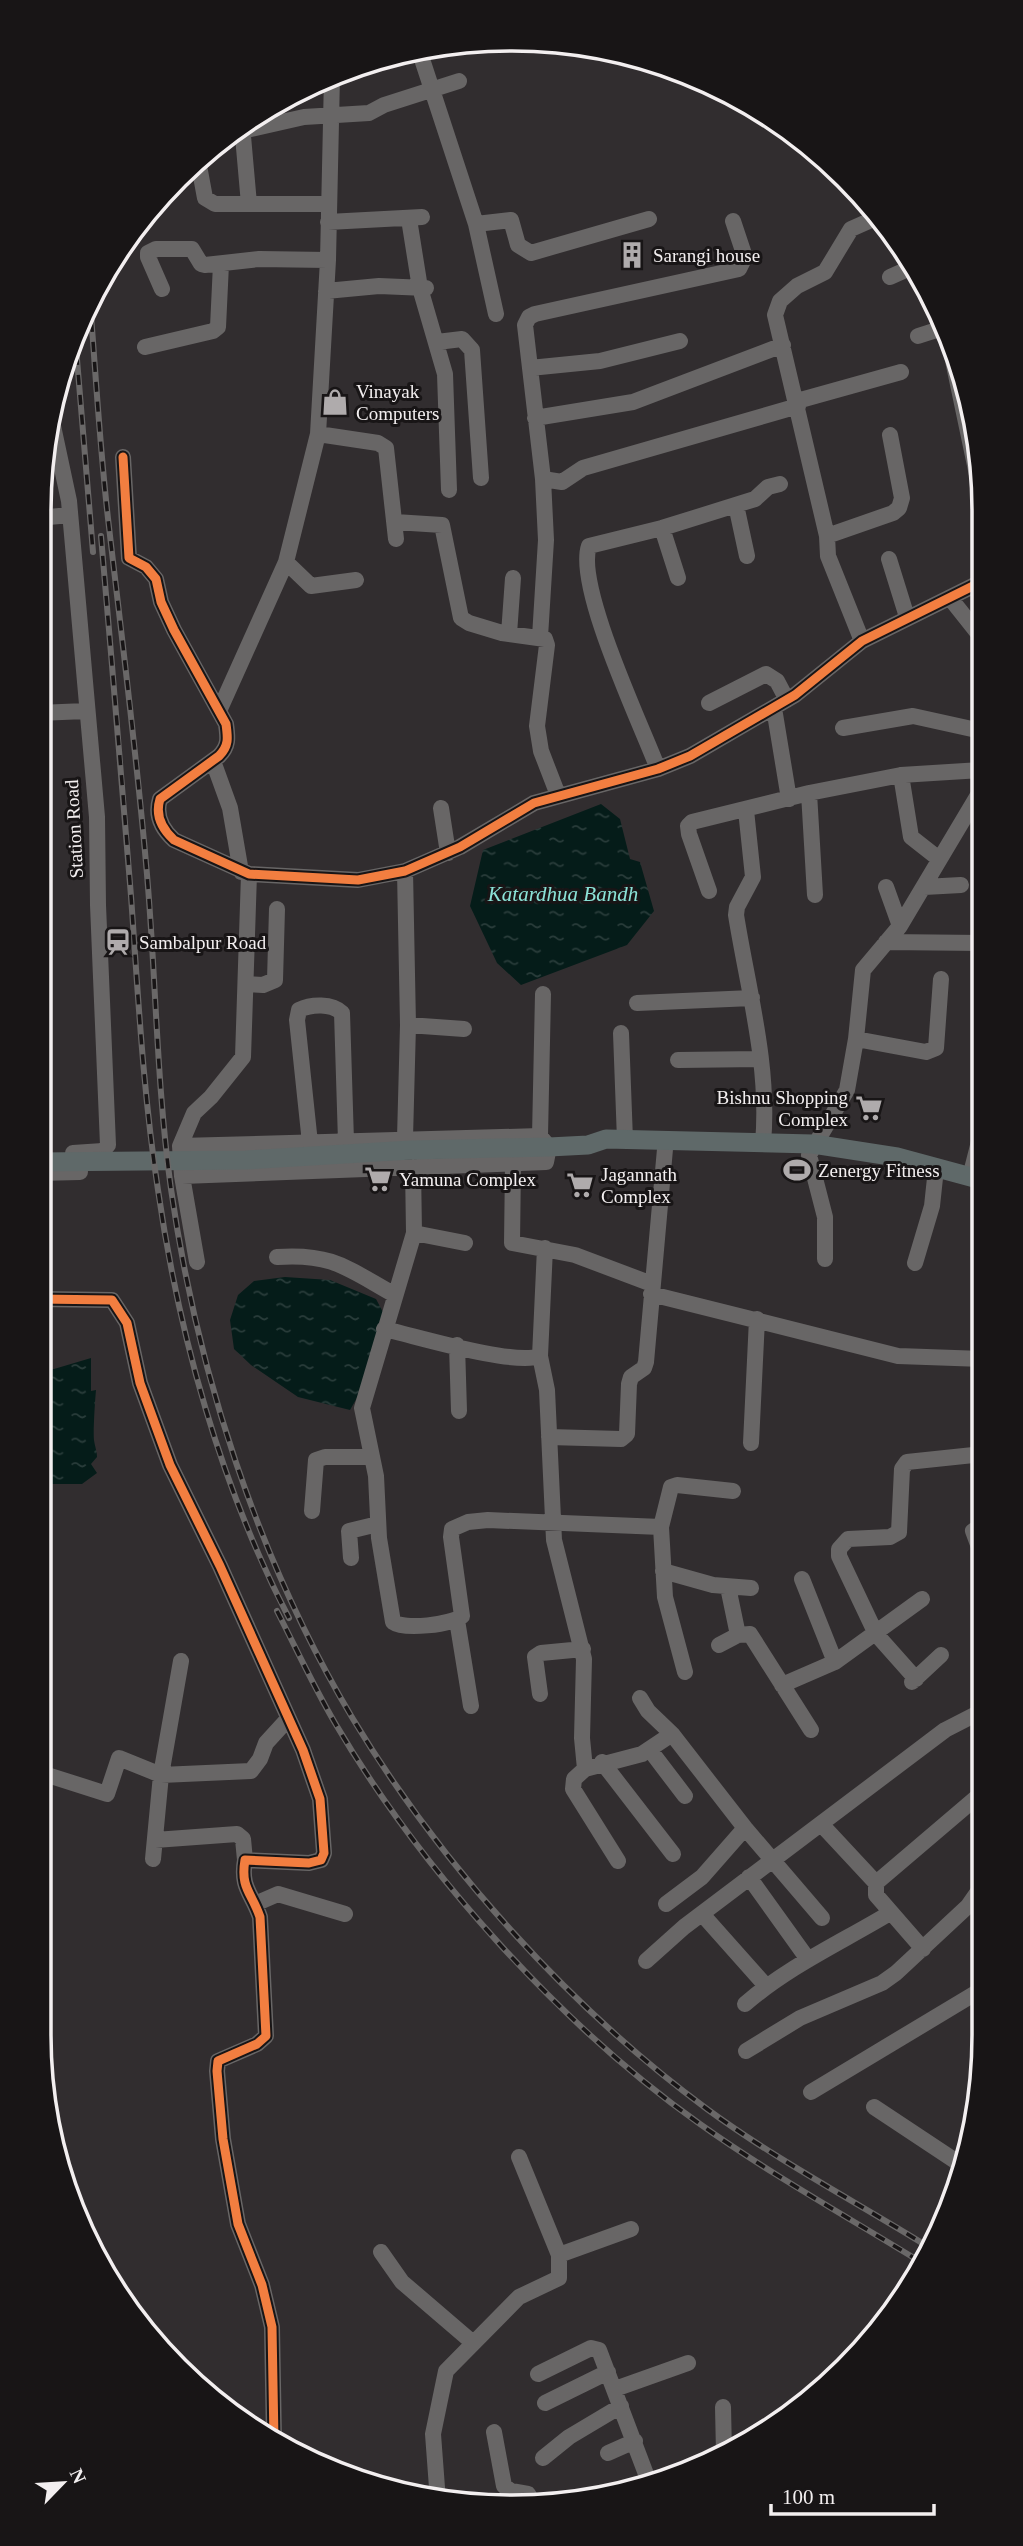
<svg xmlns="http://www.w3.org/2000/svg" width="1023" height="2546" viewBox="0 0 1023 2546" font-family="'Times New Roman',serif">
  <defs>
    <pattern id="water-ripples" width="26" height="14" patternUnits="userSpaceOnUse" patternTransform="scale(1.75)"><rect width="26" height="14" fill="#051c19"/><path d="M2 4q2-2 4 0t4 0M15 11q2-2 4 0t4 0" fill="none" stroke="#2a3d3b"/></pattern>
  </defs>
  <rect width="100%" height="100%" fill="#312d2f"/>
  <path fill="url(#water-ripples)" d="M601 804 620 819 630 859 640 862 654 911 627 945 521 985 497 963 470 906 483 850Z
    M285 1277 330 1280 376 1299 384 1314 358 1396 350 1410 298 1397 251 1365 234 1349 230 1320 238 1295 254 1281Z
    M91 1358V1391L96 1390C95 1401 93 1433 94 1440 95 1447 97 1451 97 1457L91 1464 97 1473 82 1484H39V1369H54Z"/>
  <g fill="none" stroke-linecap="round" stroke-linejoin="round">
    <path stroke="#686666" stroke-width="16" d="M419 50 476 224 496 314
      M242 125 249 204
      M242 131 304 117 369 113 384 105 459 81
      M189 168 200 171 205 198 215 204H328
      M409 219 420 288 445 374 449 490
      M328 222 422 217
      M476 224 511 220 518 245 531 253 649 219
      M890 277 910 268
      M162 289 148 257V253L156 249H192L201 264 205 265 259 259 328 260
      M326 291 379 286 426 288
      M946 327 981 494
      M918 336 946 327
      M437 342 462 339 472 350 481 478
      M145 347 213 331 218 327 221 264
      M530 368 600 361 680 341
      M797 401 901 372
      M535 418 633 402 783 345
      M53 426 69 501 97 817 98 905 108 1145 103 1151 73 1153
      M318 434 378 443 386 448 396 539
      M123 457 129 558 146 567 156 579 161 602 174 630 226 724C228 738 229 746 219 756L160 799C155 815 162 829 174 840L249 874 358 880 405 871 460 847 534 803 658 769 690 756 795 695 862 641 981 582
      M543 479 562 482 583 468 798 406
      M736 505 747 556
      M38 518 70 515
      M395 522 442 525 461 618 469 623 502 633 545 639 547 645 537 726 541 751 558 795
      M662 528 678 578
      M827 536 893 513 899 508 902 498 890 435
      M889 559 907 617
      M286 562 311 586 356 580
      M950 598 981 637
      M509 634 513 578
      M540 637 546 540 543 479 525 325 529 317 535 314 739 269 745 257 733 221
      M862 641 828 556 827 536 775 315 780 301 797 286 825 272 851 229 878 217
      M709 703 766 674 777 681 787 700
      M774 708 789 799
      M219 711 286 562 318 434 328 260 332 76
      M38 713 86 711
      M843 728 913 716 981 731
      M213 761 230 808 241 872
      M658 769C641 724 575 586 589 546L662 528 755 499 768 487 780 484
      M901 775 911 837 939 859
      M809 793 815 895
      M441 808 448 853
      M746 810 753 877 737 907 736 915C748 990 770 1066 763 1143
      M38 826H43
      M886 887 900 926
      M924 887 961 885
      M709 891 689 834 688 826 692 822 809 793 901 775 981 770
      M886 942 982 943
      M247 984 263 985 275 980 277 909
      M637 1003 752 998
      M408 1025 464 1029
      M621 1033 625 1140
      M856 1039 926 1052 936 1048 941 979
      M678 1060 760 1059
      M540 1136 549 1147 546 1162 182 1176 180 1146Z
      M540 1136 543 994
      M405 1138 408 1025 405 871
      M310 1143 297 1020 299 1010C311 1004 332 1003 342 1013L346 1141
      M180 1146 194 1113 211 1097 243 1057 249 874
      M513 1164 512 1243 575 1255 652 1284
      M413 1167 414 1233 362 1408 376 1476 379 1538 393 1622C404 1630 451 1625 462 1616L451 1537 452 1529 468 1522 488 1520 661 1527 665 1597 685 1672
      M38 1173 80 1172
      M182 1176 197 1262
      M970 1177 982 1130
      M414 1233 465 1243
      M277 1257C333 1253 348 1269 395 1295
      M825 1259V1217L809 1155 847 1090 856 1039 863 970 900 926 981 790
      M915 1263 932 1206 935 1178
      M651 1294 898 1356 983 1359
      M38 1299 112 1300 127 1323 140 1383 170 1465 220 1566 303 1750 320 1799 324 1853 321 1860 309 1863 245 1860C240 1888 252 1893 260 1917L266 2036 257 2044 218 2061 217 2071 223 2139 238 2224 262 2285 272 2327 274 2441 278 2445
      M384 1329C416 1336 513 1366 540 1356L545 1248
      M457 1345 459 1411
      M540 1356 547 1390 554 1540 584 1659 582 1738 585 1769 574 1779 573 1789 618 1861
      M549 1437 621 1439 627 1434 629 1384 631 1377 644 1368 646 1362 665 1149
      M751 1443 757 1319
      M312 1511 316 1460 325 1457H370
      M983 1524 973 1531 983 1558
      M661 1527 671 1487 677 1485 733 1491
      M351 1558 349 1531 378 1524
      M663 1571 713 1585 751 1588
      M802 1579 835 1662
      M728 1587 738 1635
      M457 1620 471 1706
      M719 1645 738 1635 750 1634 811 1730
      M916 1679 876 1634 839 1556V1549L848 1539 890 1537 899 1532 902 1469 907 1462 983 1454
      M912 1682 941 1655
      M782 1685 835 1662 922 1599
      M540 1694 535 1657 541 1653 583 1649
      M640 1698 648 1711 672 1734
      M650 1750 685 1796
      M602 1762 673 1854
      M585 1769 642 1754 672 1734 745 1828 822 1918
      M38 1772 107 1794 119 1758 161 1775 251 1771 260 1759 266 1743 287 1720
      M822 1825 876 1883
      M155 1840 237 1834 243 1839 245 1860
      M153 1859 161 1775 181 1661
      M749 1877 807 1958
      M255 1904 278 1894 345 1914
      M666 1904 702 1877 745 1828
      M702 1914 766 1986
      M923 1949 876 1895V1883L984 1791
      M646 1961 684 1927 945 1730 984 1710
      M745 2004C789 1966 840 1943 890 1913
      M746 2051 800 2018 882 1983 896 1973 968 1906 984 1883
      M811 2092 984 1988
      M874 2107 963 2166
      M519 2157 559 2255
      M381 2252 402 2282 472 2342
      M538 2374 591 2348 599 2350 649 2482
      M615 2389 688 2363
      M545 2403 608 2372
      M723 2407 724 2453
      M494 2432 504 2486 511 2491 528 2494 532 2501
      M608 2453 635 2441
      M543 2458 569 2437 621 2406
      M438 2501 433 2434 446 2371 519 2297 559 2278V2255L631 2229"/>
    <path stroke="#5f6969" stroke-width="19" d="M38 1162 246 1160 411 1150 549 1147 588 1145 606 1139 813 1144 897 1157 982 1180"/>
    <defs>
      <path id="rail" d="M90 302C96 377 100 452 109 527 122 639 136 750 146 863 156 971 156 1081 171 1189 197 1372 258 1560 353 1719 441 1865 570 2008 707 2109 775 2159 856 2202 927 2246
        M75 335 93 552
        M101 536C111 656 122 776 131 896 138 994 143 1092 158 1190 179 1336 221 1487 289 1618
        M277 1611C296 1648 314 1687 335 1723 421 1870 561 2026 700 2124 770 2174 846 2216 919 2261"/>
    </defs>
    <use href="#rail" stroke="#6a6868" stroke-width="6"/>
    <use href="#rail" stroke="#181516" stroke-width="3.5" stroke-dasharray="10" stroke-linecap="butt"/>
    <defs>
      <path id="cycleway" d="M123 457 129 558 146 567 156 579 161 602 174 630 226 724C228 738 229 746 219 756L160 799C155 815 162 829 174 840L249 874 358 880 405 871 460 847 534 803 658 769 690 756 795 695 862 641 981 582
        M38 1299 112 1300 127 1323 140 1383 170 1465 220 1566 303 1750 320 1799 324 1853 321 1860 309 1863 245 1860C240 1888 252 1893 260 1917L266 2036 257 2044 218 2061 217 2071 223 2139 238 2224 262 2285 272 2327 274 2441 278 2445"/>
    </defs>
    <use href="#cycleway" stroke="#181516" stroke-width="13"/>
    <use href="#cycleway" stroke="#f27e40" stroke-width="9"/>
  </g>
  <defs>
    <symbol id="building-bare" viewBox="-9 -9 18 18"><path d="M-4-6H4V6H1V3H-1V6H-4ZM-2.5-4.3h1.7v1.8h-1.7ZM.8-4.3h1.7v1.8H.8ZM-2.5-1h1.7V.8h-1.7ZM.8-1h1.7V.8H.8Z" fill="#afabac" stroke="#181516" stroke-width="2.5" paint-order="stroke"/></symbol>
    <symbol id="shop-bare" viewBox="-9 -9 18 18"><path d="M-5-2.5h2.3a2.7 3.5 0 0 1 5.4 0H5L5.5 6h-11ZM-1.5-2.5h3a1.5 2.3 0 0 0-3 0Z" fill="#afabac" stroke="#181516" stroke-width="2.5" paint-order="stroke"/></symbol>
    <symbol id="station-bare" viewBox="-9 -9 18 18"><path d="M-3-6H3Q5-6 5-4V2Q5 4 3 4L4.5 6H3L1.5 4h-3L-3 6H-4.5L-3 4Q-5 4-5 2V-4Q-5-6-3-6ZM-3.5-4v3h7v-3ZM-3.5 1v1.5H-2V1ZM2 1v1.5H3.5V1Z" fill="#afabac" stroke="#181516" stroke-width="2.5" paint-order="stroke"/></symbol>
    <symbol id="supermarket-bare" viewBox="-9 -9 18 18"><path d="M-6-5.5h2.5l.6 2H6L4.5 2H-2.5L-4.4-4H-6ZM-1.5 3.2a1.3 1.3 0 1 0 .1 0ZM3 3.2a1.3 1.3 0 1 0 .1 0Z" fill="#afabac" stroke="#181516" stroke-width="2.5" paint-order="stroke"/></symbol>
    <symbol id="stadium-bare" viewBox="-9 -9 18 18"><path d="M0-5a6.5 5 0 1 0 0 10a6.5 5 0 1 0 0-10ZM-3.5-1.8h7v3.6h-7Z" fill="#afabac" stroke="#181516" stroke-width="2.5" paint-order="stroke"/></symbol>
  </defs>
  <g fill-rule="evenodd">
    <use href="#building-bare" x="613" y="236" width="38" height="38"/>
    <use href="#shop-bare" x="316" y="383" width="38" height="38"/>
    <use href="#station-bare" x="99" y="923" width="38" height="38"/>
    <use href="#supermarket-bare" x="850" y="1089" width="38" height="38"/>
    <use href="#stadium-bare" x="778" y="1151" width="38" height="38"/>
    <use href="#supermarket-bare" x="359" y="1160" width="38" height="38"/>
    <use href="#supermarket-bare" x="561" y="1166" width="38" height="38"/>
  </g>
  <g text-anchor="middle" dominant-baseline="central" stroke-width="6" stroke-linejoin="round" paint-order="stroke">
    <g font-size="19" fill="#f3eff0" stroke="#181516" text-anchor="start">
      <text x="653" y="255">Sarangi house</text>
      <text x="356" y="391">Vinayak<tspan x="356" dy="22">Computers</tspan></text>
      <text x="139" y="942">Sambalpur Road</text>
      <text x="848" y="1097" text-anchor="end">Bishnu Shopping<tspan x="848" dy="22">Complex</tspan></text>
      <text x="818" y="1170">Zenergy Fitness</text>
      <text x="601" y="1174">Jagannath<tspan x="601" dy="22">Complex</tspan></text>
      <text x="399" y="1179">Yamuna Complex</text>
    </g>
    <g font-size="19" fill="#f3eff0" stroke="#181516">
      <text transform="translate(74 829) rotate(-93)">Station Road</text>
    </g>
    <g font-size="21" font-style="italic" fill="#8be2d7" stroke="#181516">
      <text x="563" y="894">Katardhua Bandh</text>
    </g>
  </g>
  <path d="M0 0H1023V2546H0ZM511 51H512A460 460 0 0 1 972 511V2035A460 460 0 0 1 512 2495H511A460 460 0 0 1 51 2035V511A460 460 0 0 1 511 51Z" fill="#181516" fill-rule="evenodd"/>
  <path fill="none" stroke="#f3eff0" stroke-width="3.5" d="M511 51H512A460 460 0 0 1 972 511V2035A460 460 0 0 1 512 2495H511A460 460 0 0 1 51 2035V511A460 460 0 0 1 511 51Z"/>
  <g transform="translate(63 2483) rotate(65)" stroke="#181516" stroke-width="5" paint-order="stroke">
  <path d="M0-5L12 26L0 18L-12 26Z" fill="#f3eff0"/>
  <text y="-10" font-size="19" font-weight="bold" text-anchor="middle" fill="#f3eff0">N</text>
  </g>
  <path d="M771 2504v10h163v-10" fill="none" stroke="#f3eff0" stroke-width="3.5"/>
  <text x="782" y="2504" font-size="21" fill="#f3eff0" stroke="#181516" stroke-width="5" paint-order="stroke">100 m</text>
</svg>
